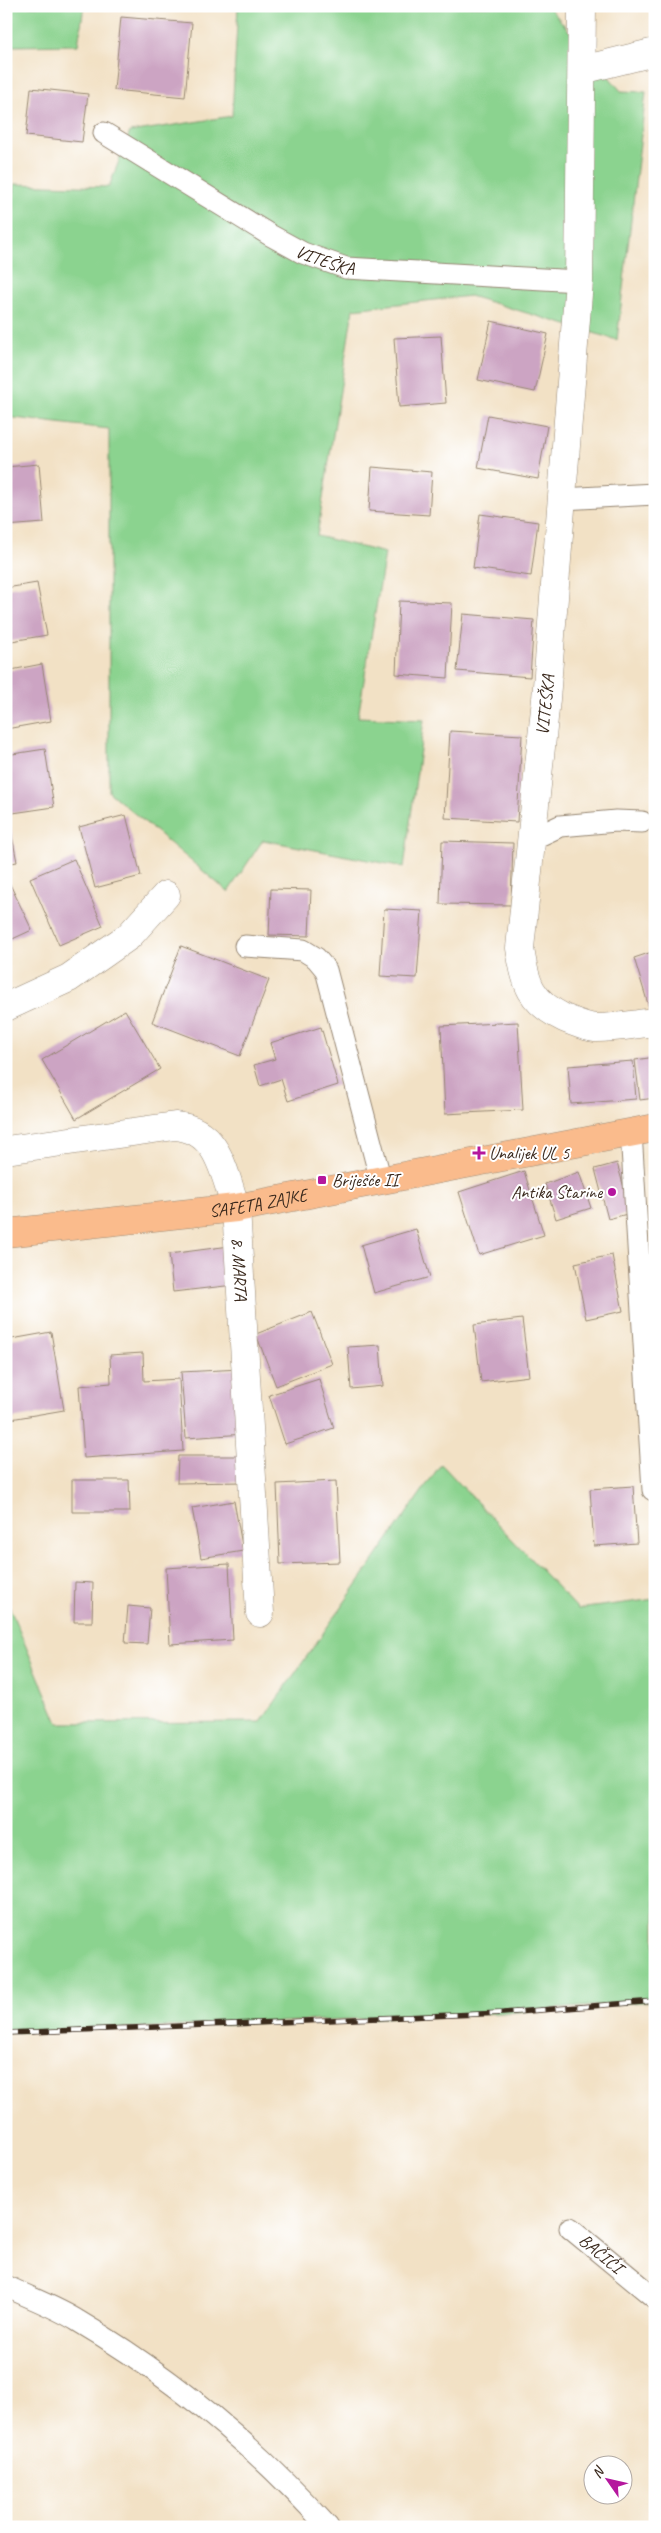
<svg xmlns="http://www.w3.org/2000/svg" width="661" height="2533" viewBox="0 0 661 2533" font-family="Caveat,sans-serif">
  <rect width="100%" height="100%" fill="#fff"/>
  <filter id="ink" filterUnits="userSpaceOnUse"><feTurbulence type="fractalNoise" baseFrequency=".02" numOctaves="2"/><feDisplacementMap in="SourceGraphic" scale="10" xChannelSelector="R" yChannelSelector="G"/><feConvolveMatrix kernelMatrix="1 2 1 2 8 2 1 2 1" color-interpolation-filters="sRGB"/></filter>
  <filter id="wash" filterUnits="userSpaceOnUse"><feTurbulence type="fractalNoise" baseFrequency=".0096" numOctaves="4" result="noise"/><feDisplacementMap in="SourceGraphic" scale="20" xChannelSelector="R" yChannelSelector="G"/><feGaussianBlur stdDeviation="1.12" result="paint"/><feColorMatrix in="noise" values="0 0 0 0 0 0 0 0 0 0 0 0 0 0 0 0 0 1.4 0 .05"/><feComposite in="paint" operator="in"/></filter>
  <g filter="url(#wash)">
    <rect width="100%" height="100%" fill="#f2e1c5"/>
    <path fill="#8bd38f" stroke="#637e56" d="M7 6H84L78 45 12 46Z
      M238 6H548L621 91 646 92 617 340 470 296 353 309 317 536 385 553 358 717 424 720 404 867 263 840 228 892 109 792V429L6 417V291L14 184 109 187 130 132 232 116Z
      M441 1464 578 1609 655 1599V2001L503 2013 6 2033V1599L58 1723 261 1722Z"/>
    <g id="blocks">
      <path fill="#cca4c3" d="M121 17 192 23 185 97 114 90Z
        M31 88 88 94 82 142 26 136Z
        M491 321 548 334 535 392 478 380Z
        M441 336 446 403 399 407 394 338Z
        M488 415 547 426 538 479 478 468Z
        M39 464 44 523 6 526V467Z
        M372 467 432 472 429 515 369 511Z
        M480 514 538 522 531 576 473 568Z
        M37 583 47 635 6 642V588Z
        M399 601 452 603 448 678 396 674Z
        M463 614 534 620 530 677 457 671Z
        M42 664 51 721 6 729V671Z
        M450 731 522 735 517 822 445 818Z
        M45 749 54 807 6 814V755Z
        M126 815 141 876 95 888 79 827Z
        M10 825 17 862 6 864V826Z
        M442 841 513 843 511 905 440 904Z
        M74 859 103 926 59 945 30 878Z
        M6 876 32 930 6 942Z
        M271 889 311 890 309 936 269 935Z
        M384 909 422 911 417 978 380 976Z
        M181 946 269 980 240 1056 152 1022Z
        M655 951V1013L651 1014 634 958Z
        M125 1010 160 1069 76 1119 42 1060Z
        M518 1022 523 1110 445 1114 441 1026Z
        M321 1027 338 1085 288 1101 281 1079 260 1086 254 1065 275 1059 270 1043Z
        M655 1057V1098L640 1100 635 1060Z
        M633 1061 636 1099 571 1104 568 1066Z
        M617 1163 631 1213 608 1219 595 1169Z
        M524 1171 544 1235 479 1255 459 1192Z
        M579 1172 591 1208 556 1219 545 1184Z
        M416 1229 430 1277 374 1293 361 1245Z
        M230 1246 234 1285 173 1292 169 1254Z
        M612 1255 623 1311 586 1319 575 1263Z
        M312 1312 332 1364 276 1386 256 1334Z
        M522 1319 529 1376 481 1382 474 1325Z
        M51 1332 64 1410 11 1419 6 1388V1340Z
        M380 1345 383 1386 351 1389 348 1347Z
        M143 1353 144 1381 179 1379 183 1451 84 1458 79 1386 111 1383 110 1355Z
        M241 1369 245 1434 186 1438 181 1372Z
        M319 1379 334 1428 285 1444 269 1395Z
        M178 1456H244V1482L177 1483Z
        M72 1480H129L130 1512H72Z
        M336 1481 340 1562 280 1564 277 1484Z
        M633 1486 637 1543 594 1546 590 1489Z
        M234 1501 243 1551 201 1558 192 1508Z
        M229 1564 233 1640 170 1644 166 1568Z
        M75 1582 93 1583 92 1622H74Z
        M128 1606 150 1608 147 1644 125 1643Z"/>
    </g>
  </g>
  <g filter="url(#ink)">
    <use href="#blocks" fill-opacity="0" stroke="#968672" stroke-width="1"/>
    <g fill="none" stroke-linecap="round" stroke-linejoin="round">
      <defs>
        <g id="service">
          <path id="s1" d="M104 133 270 235 303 253 346 268 579 281"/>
          <path d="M562 499 655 494"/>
          <path d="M530 840 560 826 616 821 642 822"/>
          <path d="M245 946 303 950 316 958 326 970 381 1181"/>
          <path d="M631 1132 653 1490"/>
          <path id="s2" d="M570 2228 655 2298"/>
          <path d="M6 2286C30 2298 56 2307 78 2321 171 2376 256 2447 328 2527"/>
        </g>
        <g id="minor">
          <path d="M582 6 579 281 546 699 520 948C525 984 531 1002 564 1018 574 1022 587 1028 597 1028 616 1028 636 1024 655 1022"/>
          <path d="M582 70 655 52"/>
          <path d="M6 1007 69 978 129 936 166 895"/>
          <path id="s3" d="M6 1150 175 1126C219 1129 224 1174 236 1208L260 1613"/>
        </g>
        <g id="primary">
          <path id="s4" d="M6 1233 236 1208 655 1128"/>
        </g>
      </defs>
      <use href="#service" stroke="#968672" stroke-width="23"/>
      <use href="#minor" stroke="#968672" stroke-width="29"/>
      <use href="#primary" stroke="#968672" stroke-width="29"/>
      <use href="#service" stroke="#fff" stroke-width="21"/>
      <use href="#minor" stroke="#fff" stroke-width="28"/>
      <use href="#primary" stroke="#fabb8c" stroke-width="28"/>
      <defs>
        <path id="rail" d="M6 2033 503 2013 655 2001"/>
      </defs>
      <use href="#rail" stroke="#3b2a1e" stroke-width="5.5"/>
      <use href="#rail" stroke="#fff" stroke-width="4" stroke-dasharray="11" stroke-linecap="butt"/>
    </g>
  </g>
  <g fill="#b5179e" stroke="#fff" stroke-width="2">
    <path d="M476.5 1145.5h5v5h5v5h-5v5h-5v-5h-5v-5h5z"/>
    <rect x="317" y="1175" width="10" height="10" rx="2.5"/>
    <circle cx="612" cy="1192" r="5"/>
  </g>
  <g text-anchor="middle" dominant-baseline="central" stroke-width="4" stroke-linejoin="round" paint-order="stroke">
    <g font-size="18" fill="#3b2a1e" stroke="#fff">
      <text stroke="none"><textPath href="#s1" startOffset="256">VITEŠKA</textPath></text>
      <text transform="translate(545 705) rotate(-84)">VITEŠKA</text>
      <text stroke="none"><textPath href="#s4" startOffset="254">SAFETA ZAJKE</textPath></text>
      <text stroke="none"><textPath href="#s3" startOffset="342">8. MARTA</textPath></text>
      <text stroke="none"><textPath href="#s2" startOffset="40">BAČIĆI</textPath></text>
    </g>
    <g font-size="18" fill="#3b2a1e" stroke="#fff" text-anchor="start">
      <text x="489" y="1153">Unalijek UL 5</text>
      <text x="332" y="1180">Briješće II</text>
      <text x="602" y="1192" text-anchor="end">Antika Starine</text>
    </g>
  </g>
  <rect width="661" height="2533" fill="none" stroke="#fff" stroke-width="25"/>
  <g transform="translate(608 2480) rotate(304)"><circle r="24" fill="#ffffff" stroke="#b1aaa5"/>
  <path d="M0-4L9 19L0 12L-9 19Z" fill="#b5179e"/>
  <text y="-8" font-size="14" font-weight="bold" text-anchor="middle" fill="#3b2a1e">N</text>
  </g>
</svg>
